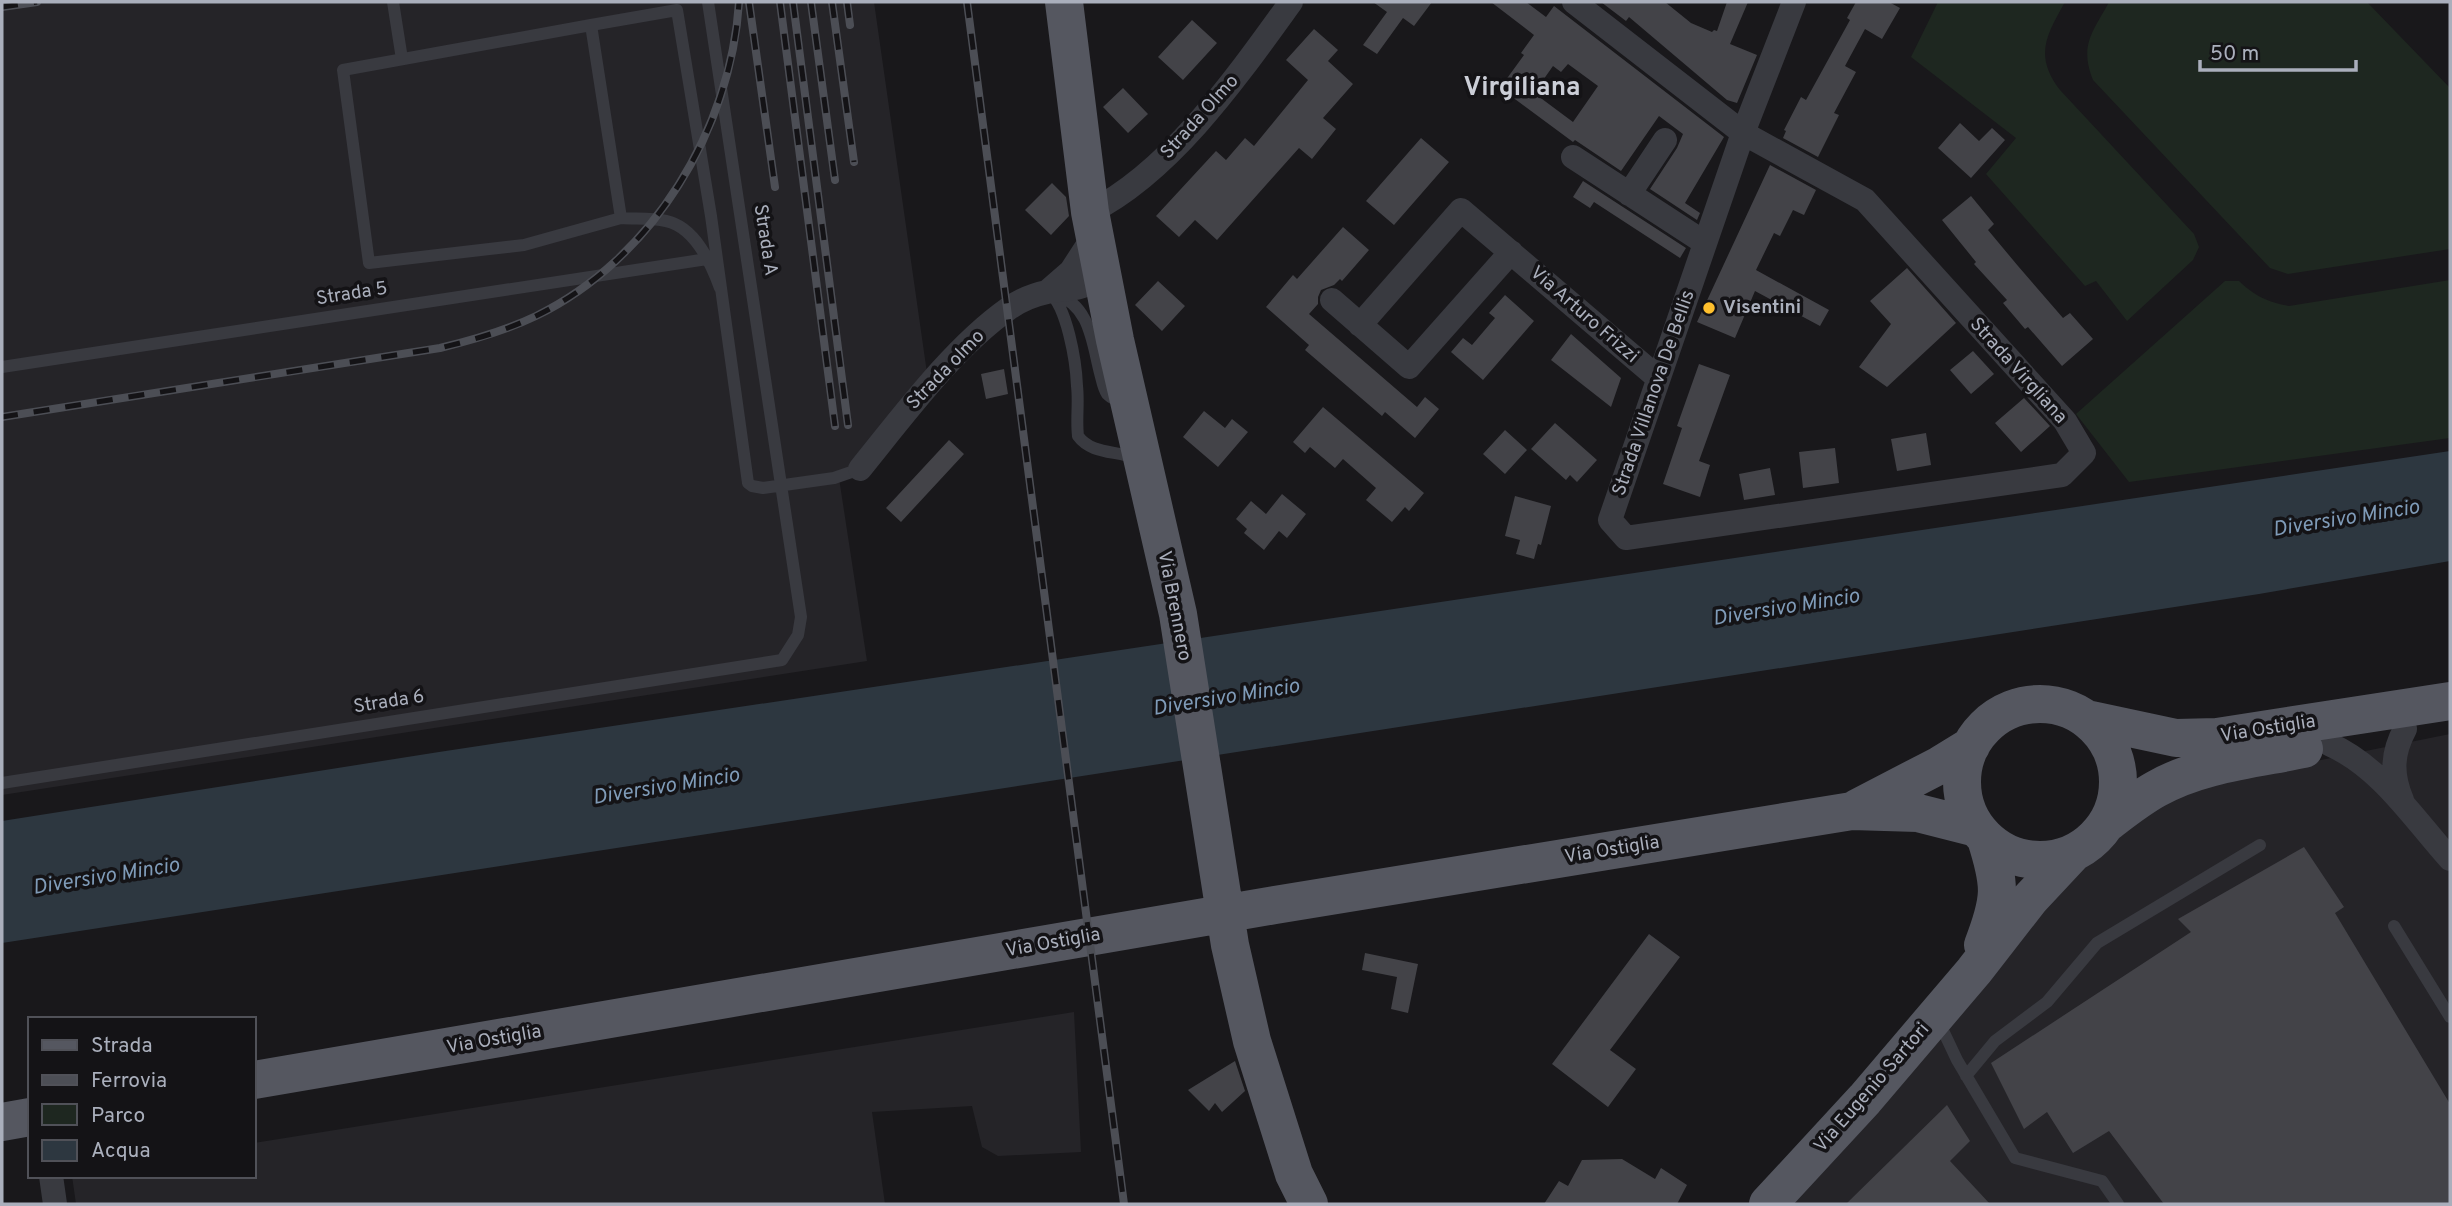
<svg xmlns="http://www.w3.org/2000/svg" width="2452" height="1206" viewBox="0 0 2452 1206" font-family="Overpass,sans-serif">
  <rect width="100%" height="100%" fill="#19181b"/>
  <path fill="#252428" d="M2 2H874L927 373 839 478 867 661 2 795Z
    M2450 734V1204H1780L2087 860 2118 829 2202 784Z
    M1074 1012 1081 1152 998 1156 982 1147 972 1106 872 1112 885 1204H76L72 1176H254V1143Z"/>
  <path fill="#1e2720" d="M1938 2H2065C2046 36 2034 56 2060 90L2194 234 2199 247 2193 260 2127 321 2096 281 2085 286 1986 174 2016 138 1911 57Z
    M2109 2H2367L2450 88V249L2288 274 2270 268 2093 80C2079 45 2093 32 2109 2Z
    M2450 280V438L2129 482 2076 414 2225 281H2239C2255 296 2267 302 2289 306Z"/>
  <path fill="#2d3740" d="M2450 451V561L2259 594 2 943V821L439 752Z"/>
  <path fill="#434348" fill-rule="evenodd" d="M1373 2H1432L1414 26 1403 18 1377 54 1363 45 1387 12Z
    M1491 2H1526L1546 17 1554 6 1724 137 1685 203 1700 213 1697 220 1650 189 1677 148 1683 134 1659 116 1621 171 1575 140 1573 142 1500 88 1524 55 1521 53 1534 35ZM1568 64 1598 86 1573 122 1534 93 1553 66 1561 72Z
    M1601 2H1665L1691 23 1712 32 1714 30 1717 31 1727 2H1748L1730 44 1757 55 1737 103 1727 100 1629 17 1626 21Z
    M1856 2H1889L1900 8 1882 39 1865 29 1845 66 1856 72 1834 113 1839 115 1818 157 1783 138 1786 131 1784 130 1801 97 1806 100 1850 20 1847 18Z
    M1192 20 1217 43 1183 80 1158 57Z
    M1314 29 1338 50 1328 61 1353 84 1323 118 1336 129 1312 159 1299 148 1217 240 1195 220 1179 237 1156 216 1216 151 1226 160 1245 138 1254 146 1308 80 1286 60Z
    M1123 88 1148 114 1128 133 1103 107Z
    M1960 123 1979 141 1992 128 2005 140 1971 178 1938 148Z
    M1421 138 1449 162 1394 225 1366 201Z
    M1770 165 1816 190 1804 215 1793 210 1780 236 1774 233 1756 270 1829 310 1820 326 1755 291 1735 338 1697 322Z
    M1583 181 1686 248 1680 258 1594 202 1590 208 1573 197Z
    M1052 183 1066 197 1069 216 1051 235 1025 210Z
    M1971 196 1994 224 1988 230 2018 266 2063 318 2070 313 2093 339 2062 366 2028 327 2025 329 2003 303 2007 300 1974 264 1976 262 1942 220Z
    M1343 227 1369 250 1342 281 1340 279 1334 285 1321 290 1318 297V304L1309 314 1417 407 1425 397 1439 409 1415 438 1385 412 1382 416 1305 350 1309 345 1266 307 1293 275 1297 279Z
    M1907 268 1956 323 1887 387 1859 367 1891 324 1870 301Z
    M1158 281 1185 306 1162 331 1135 305Z
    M1505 295 1534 321 1483 380 1451 352 1463 338 1472 345 1495 318 1489 313Z
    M1571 334 1621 378 1611 407 1551 360Z
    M1973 351 1994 374 1971 394 1950 370Z
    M1699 364 1730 375 1699 461 1710 465 1700 497 1663 484 1682 428 1677 426Z
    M1004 369 1008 394 986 399 981 374Z
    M2024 398 2050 426 2021 452 1995 423Z
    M1323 407 1424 493 1409 511 1405 507 1392 522 1366 500 1376 488 1343 459 1335 468 1310 447 1305 453 1293 442Z
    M1204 411 1225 428 1232 419 1248 432 1218 467 1183 437Z
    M1555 423 1597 460 1577 482 1570 475 1566 480 1531 449Z
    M1505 430 1527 450 1505 474 1483 454Z
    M1926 433 1931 465 1897 471 1891 439Z
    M949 440 964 454 901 522 886 508Z
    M1835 448 1839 483 1803 488 1799 452Z
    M1770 468 1775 495 1744 500 1739 474Z
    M1282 494 1306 514 1287 538 1279 531 1264 550 1244 533 1247 529 1236 519 1251 501 1266 514Z
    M1515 496 1551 506 1541 545 1538 544 1534 559 1516 554 1520 540 1505 536Z
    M2304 847 2344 907 2335 913 2450 1104V1204H2164L2109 1131 2073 1153 2047 1112 2024 1129 1991 1063 2191 932 2178 919Z
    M1649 934 1680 957 1610 1050 1636 1069 1608 1107 1552 1064Z
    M1365 953 1418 964 1408 1013 1391 1009 1397 977 1362 970Z
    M1235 1061 1245 1091 1222 1112 1215 1103 1209 1111 1188 1090Z
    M1947 1105 1970 1141 1950 1161 1990 1204H1846Z
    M1622 1159 1655 1179 1661 1168 1687 1185 1677 1204H1544L1559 1181 1568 1186 1582 1160Z"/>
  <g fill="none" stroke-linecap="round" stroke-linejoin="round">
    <path stroke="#393a40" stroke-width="12" d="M393 2 402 59
      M591 25 343 70 369 263 524 245 621 218
      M720 288C711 263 695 227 666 221 652 218 636 219 621 218L591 25 677 10 711 216 748 483 752 486 763 488 834 478 860 469
      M1049 292C1067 307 1076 361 1077 386 1079 403 1076 419 1078 436 1092 455 1117 450 1137 459
      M1055 294C1090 305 1092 342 1100 373 1102 380 1103 388 1107 394 1111 398 1116 400 1121 403
      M2 367 707 259
      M2 783 782 660 798 635 801 617 708 2
      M2394 926 2450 1017
      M1939 1022 1957 1060 2015 1158 2102 1181 2118 1204
      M1966 1076 1995 1041 2047 1002 2097 943 2260 845"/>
    <path stroke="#393a40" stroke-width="24" d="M1574 2 1743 133 1865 200 2065 421 2084 453 2062 475 1626 538 1610 520 1743 133 1794 2
      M1573 157 1705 243
      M1629 194 1665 140
      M1090 212C1171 172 1239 74 1291 2
      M1048 291 1071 271 1095 234
      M1332 300 1409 367 1511 252
      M1360 325 1461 210 1658 378
      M860 469C903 416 953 348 1008 309 1020 300 1033 295 1047 292 1075 286 1084 295 1101 267
      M2329 744C2381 767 2413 818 2450 859
      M2402 800C2391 774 2392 753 2405 729
      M51 1176 55 1204"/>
    <path stroke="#555760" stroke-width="38" d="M1064 2 1090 212 1115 340 1178 614 1230 945 1252 1041 1294 1174 1309 1204
      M1962 782a78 78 0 1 1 156 0a78 78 0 1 1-156 0Z
      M2087 719 2176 738 2217 737 2450 701
      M1857 808 1940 765 1971 746
      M2106 824C2122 812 2138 799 2156 789 2200 764 2255 759 2304 749
      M1983 945C2001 898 2001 886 1986 839
      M254 1080 1275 905 1852 811 1918 813 1977 828
      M2 1122 30 1117
      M1768 1204 1865 1099 1974 971 2030 899 2073 853"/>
    <defs>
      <path id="rail" d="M749 2 775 187
        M780 2 835 426
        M793 2 848 425
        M811 2 835 180
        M832 2 854 162
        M847 2 850 25
        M967 2 1124 1204
        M2 7 37 2
        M2 417 440 348C473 340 505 331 536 316 653 259 731 129 739 2"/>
    </defs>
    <use href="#rail" stroke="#4c4e55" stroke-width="8"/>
    <use href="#rail" stroke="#141316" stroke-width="5" stroke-dasharray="16" stroke-linecap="butt"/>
  </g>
  <circle fill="#ffc02d" stroke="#141316" stroke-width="2.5" cx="1709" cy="308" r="7"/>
  <g text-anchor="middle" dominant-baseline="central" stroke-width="7" stroke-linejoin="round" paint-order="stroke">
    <g font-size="19" fill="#aaafbc" stroke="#141316">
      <text transform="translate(1200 117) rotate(-48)">Strada Olmo</text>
      <text transform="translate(765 240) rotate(81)">Strada A</text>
      <text transform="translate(352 294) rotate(-9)">Strada 5</text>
      <text transform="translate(1584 315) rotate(41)">Via Arturo Frizzi</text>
      <text transform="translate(946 370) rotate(-46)">Strada olmo</text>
      <text transform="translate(2018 371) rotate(48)">Strada Virgliana</text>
      <text transform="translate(1654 393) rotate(-71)">Strada Villanova De Bellis</text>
      <text transform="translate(1174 606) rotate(79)">Via Brennero</text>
      <text transform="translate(389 702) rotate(-9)">Strada 6</text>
      <text transform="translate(2268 729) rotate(-9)">Via Ostiglia</text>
      <text transform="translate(1612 850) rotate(-9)">Via Ostiglia</text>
      <text transform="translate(1053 943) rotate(-10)">Via Ostiglia</text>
      <text transform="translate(494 1040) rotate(-10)">Via Ostiglia</text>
      <text transform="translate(1872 1088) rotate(-49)">Via Eugenio Sartori</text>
    </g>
    <g font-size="19" font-weight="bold" fill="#aaafbc" stroke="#141316" text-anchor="start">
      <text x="1723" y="308">Visentini</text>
    </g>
    <g font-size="21" font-style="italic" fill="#7f9bb8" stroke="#141316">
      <text transform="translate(2346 519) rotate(-9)">Diversivo Mincio</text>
      <text transform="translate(1786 608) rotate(-9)">Diversivo Mincio</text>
      <text transform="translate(1226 698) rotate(-9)">Diversivo Mincio</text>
      <text transform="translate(666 787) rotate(-9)">Diversivo Mincio</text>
      <text transform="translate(106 877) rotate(-9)">Diversivo Mincio</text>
    </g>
    <g font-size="26" font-weight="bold" fill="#cbced7" stroke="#141316">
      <text x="1522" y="88">Virgiliana</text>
    </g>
  </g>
  <rect width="2452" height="1206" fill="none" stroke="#aaafbc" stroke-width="7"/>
  <rect x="28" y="1017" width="228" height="161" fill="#141316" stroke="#505158" stroke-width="2"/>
  <rect x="42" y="1040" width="35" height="10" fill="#555760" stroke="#505158" stroke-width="2"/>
  <text x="91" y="1052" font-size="21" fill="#aaafbc">Strada</text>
  <rect x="42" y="1075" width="35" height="10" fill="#4c4e55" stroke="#505158" stroke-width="2"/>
  <text x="91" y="1087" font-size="21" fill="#aaafbc">Ferrovia</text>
  <rect x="42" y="1104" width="35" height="21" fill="#1e2720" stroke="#505158" stroke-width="2"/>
  <text x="91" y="1122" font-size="21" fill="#aaafbc">Parco</text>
  <rect x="42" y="1140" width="35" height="21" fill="#2d3740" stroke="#505158" stroke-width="2"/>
  <text x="91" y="1157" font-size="21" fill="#aaafbc">Acqua</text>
  <path d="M2200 60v10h156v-10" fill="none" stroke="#aaafbc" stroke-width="3.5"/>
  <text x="2210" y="60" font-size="21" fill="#aaafbc" stroke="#141316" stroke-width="5" paint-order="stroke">50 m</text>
</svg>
